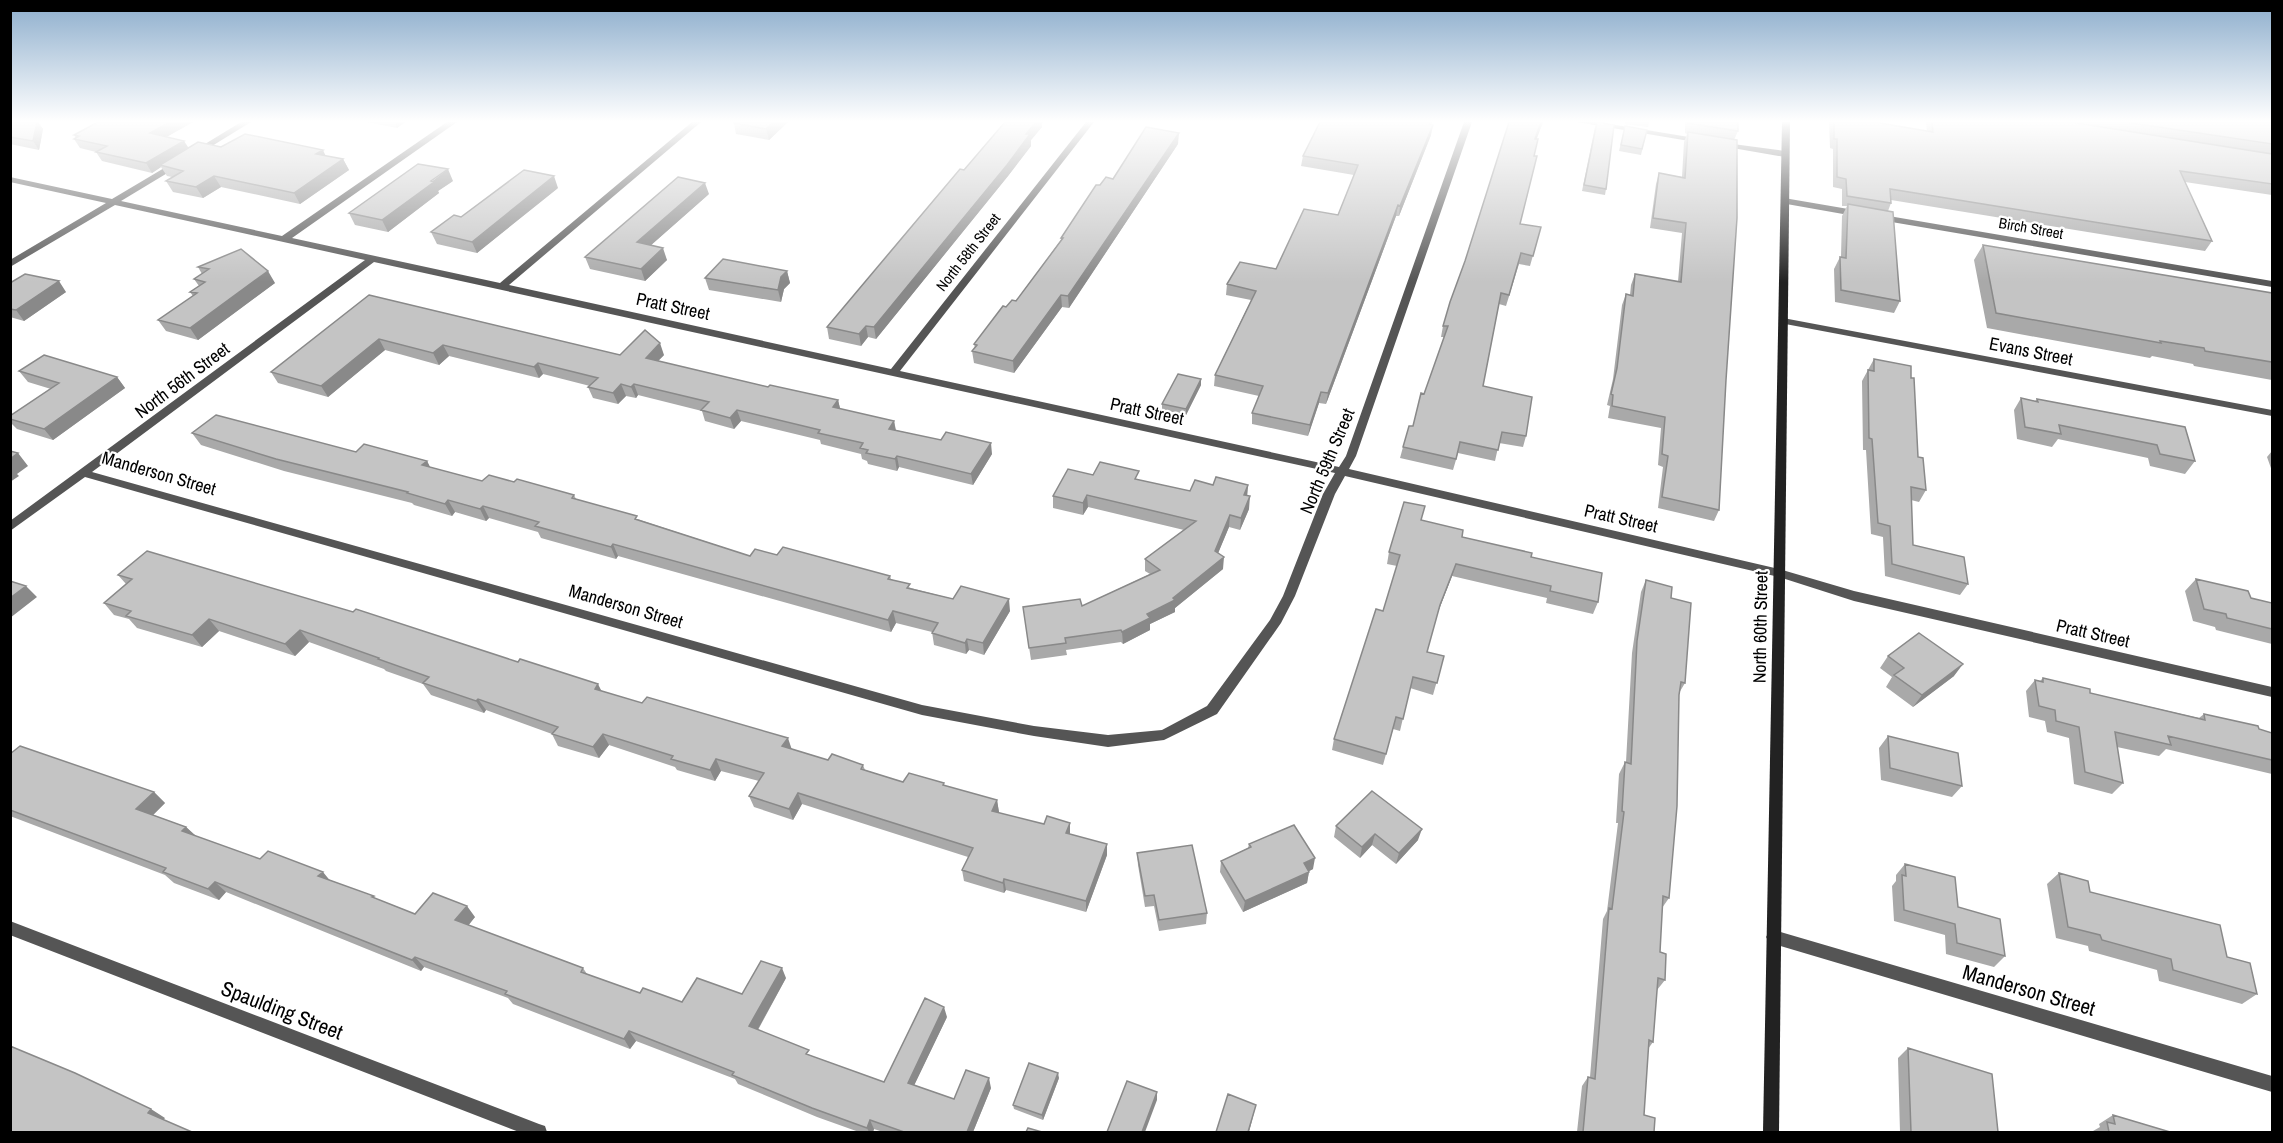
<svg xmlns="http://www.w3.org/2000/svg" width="2283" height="1143" viewBox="0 0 2283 1143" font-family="'Archivo Narrow',sans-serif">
  <rect width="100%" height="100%" fill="#fff"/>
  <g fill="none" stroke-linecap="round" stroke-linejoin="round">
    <path fill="#555" fill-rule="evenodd" d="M241 122H251L199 154 192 152Z
      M447 122H457L292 238 500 283 692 122H701L509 285 891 369 1086 122H1094L900 371 1339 467 1346 456 1464 122H1472L1356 456 1349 469 1779 569 1854 591 2272 687V697L1854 601 1779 577 1345 476 1335 494 1295 596 1281 623 1217 714 1164 740 1108 747 1034 736 922 715 85 477 10 531V521L365 260 115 205 10 267V260L106 203 10 182V177L112 199 176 161 179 162V166L121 201 282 236ZM374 262 1335 473 1323 494 1283 596 1270 620 1207 706 1162 730 1108 735 1034 726 922 705 92 472Z
      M1577 122H1598L1701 139 1705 141 1701 143Z
      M1718 142 1785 151 1789 154 1785 157 1721 146 1717 144Z
      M1784 198 1860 211 1864 214 1860 217 1781 203V199Z
      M1877 214 2272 281V287L1874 219V215Z
      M1783 318 2272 410V416L1780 323V319Z
      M10 921 539 1124 545 1126 547 1132H519L10 935Z
      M1774 930 2272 1076V1092L1774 944 1769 942 1766 937 1769 932Z"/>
    <path fill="#222" fill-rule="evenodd" d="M1782 122H1790L1779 1132H1763Z"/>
  </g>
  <path fill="#a9a9a9" d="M10 122H38L43 129 39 150 10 144Z
    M193 122 166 137 189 148 221 147 326 156 343 159 349 170 300 204 221 187 203 198 173 192 166 181 172 177 167 176 161 167 152 173 102 161 96 152 80 148 74 139 76 138 74 135Z
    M367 122H405L397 128Z
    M788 122 769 140 736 134 734 123Z
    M1432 122 1431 135 1399 216H1396L1326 404 1319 403 1308 436 1252 424V413L1259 396 1214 386 1215 375 1251 300 1226 295 1227 284 1276 269 1338 215 1354 175 1301 166 1303 156Z
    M1509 122H1543L1536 139 1534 156 1520 224 1541 227 1530 266 1519 264 1506 306 1499 304 1483 386 1526 436 1523 447 1499 443 1495 461 1458 453 1453 470 1400 458 1403 447 1413 426 1444 337H1441L1443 326 1465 261Z
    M1625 122H1649L1648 127 1625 124Z
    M1685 122H1738V131L1734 140 1726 380 1719 510 1714 521 1658 508 1663 467 1658 465 1661 428 1608 418 1610 406 1607 405 1613 379 1622 305 1626 294 1630 295 1631 285 1635 274 1678 282 1682 233 1650 228 1656 184 1659 173 1682 177 1684 142 1687 134 1685 133Z
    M1829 122H1874L1927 131 1926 122H2272V195L2185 182 2212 241 2205 251 1891 200V203L1888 211 1900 301 1894 313 1835 302 1834 269 1840 257H1841L1842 216 1847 206H1842V189L1833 187V149L1830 148Z
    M1042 123V127L1031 140V146L1008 176 876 339 868 337 861 346 829 339 827 327 964 170Z
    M1625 126 1647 130 1641 155 1619 151Z
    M1595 127 1606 189 1605 195 1582 191Z
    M1178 144 1069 308 1062 307 1014 373 974 363 972 351 975 348 974 344 1006 307 1016 301 1061 240V238L1113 179Z
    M453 181 438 191 439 193 388 232 355 225 349 213Z
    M558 188 477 253 437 244 431 232Z
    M709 194 651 245 667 260 645 281 590 269 585 257Z
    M1983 245 2272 293V380L2194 366 2193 364 2152 356 2150 358 1987 328 1974 260Z
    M198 267 275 283 198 340 166 331 158 320 193 296 190 292 199 286 194 279 202 274Z
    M787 271 790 283 784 289 781 302 709 290 705 278Z
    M10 283 66 292 24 321 10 317Z
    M369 295 620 355H664L658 361 768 387 838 400 840 409 894 421 896 430 992 454 973 485 899 467 897 471 868 464 867 461 862 459 861 454 821 444 820 440 741 421 734 429 705 421 702 411 638 395 636 398 626 396 618 404 593 398 588 387 590 386 543 374 539 378 449 356 439 365 385 350 328 397 278 383 271 372Z
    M1874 359 1918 457 1926 490 1919 502 1911 500 1913 545 1968 584 1960 595 1885 576 1883 537 1871 534 1866 450H1863L1862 381Z
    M19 371 117 377 125 388 53 440 17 429 10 422V416L51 389 28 382Z
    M1201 379V385L1186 415 1162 410V404Z
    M2021 398 2035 401 2037 399 2185 427 2195 461 2185 474 2150 466 2148 458 2058 439 2052 447 2017 439 2014 410Z
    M192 433 356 452 427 461 430 467 482 481 514 482 574 495 576 499 750 556 777 555 890 576 891 579 911 588 953 599 1010 611 984 655 969 650 966 654 934 645 932 632 896 623 891 632 618 556 616 559 541 538 538 532 489 518 486 521 455 512 452 516 414 505 412 503 284 471 201 445Z
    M2272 451V471L2267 457Z
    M1093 475 1139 480 1190 491 1213 485H1248L1247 496 1249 509 1240 530 1229 527 1218 553 1223 569 1175 608V612L1150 624V630L1123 644 1121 642 1066 650 1067 655 1031 660 1023 607 1082 606 1150 574 1145 571V559L1184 530 1088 507 1083 515 1053 508V496Z
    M1422 520 1462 537 1531 557 1598 602 1593 614 1546 603 1547 598 1452 576 1436 617 1427 652 1444 656 1433 695 1410 688 1400 731 1393 729 1383 765 1332 750 1334 739 1383 611 1397 566 1387 564 1389 552Z
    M118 575 602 691 828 760 863 765 865 770 903 782 944 786 997 800 999 813 1070 834 1107 855 1086 912 1006 890 1004 893 964 881 962 870 968 857 802 804 793 820 754 807 749 796 759 781 721 771 715 781 677 770 675 767 609 745 599 758 558 746 552 734 486 710 484 713 431 695 423 684 386 671 384 669 309 642 295 656 219 631 202 647 137 628 129 619 114 615 104 603 126 584Z
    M2196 579 2251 598 2272 603V644L2216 630 2215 627 2193 621 2185 591Z
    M1646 580 1671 598 1685 683 1679 693 1669 898 1662 908 1660 952 1665 980 1657 990 1653 1042 1648 1049 1644 1115 1654 1132H1577L1582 1086 1588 1077H1590L1603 919 1607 911 1618 823H1616L1619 774 1625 762H1626L1632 653 1641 592Z
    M1888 656 1954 676 1913 707 1886 687 1892 677 1880 668Z
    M2043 678 2090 693 2199 718 2204 714 2272 733V774L2166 749 2159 756 2117 747 2123 783 2112 794 2074 784 2069 738 2047 732 2045 721 2029 717 2026 691 2035 680 2040 681Z
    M1888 736 1962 786 1952 797 1881 780 1879 748Z
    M10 754 154 792 165 803 153 815 186 827 196 836 260 859 330 880 415 914 475 917 468 925 583 968 587 974 640 993 682 1002 742 994 786 978 758 1030 812 1056 884 1082 947 1017 914 1085 954 1099 991 1088 973 1132H883L874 1129 873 1132H859L817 1117 738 1084 735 1079 636 1041 630 1049 513 1004 508 998 424 967 421 971 226 892 219 900 174 883 165 875 10 816Z
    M1336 826 1418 840 1396 864 1372 845 1360 858 1334 837Z
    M1249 844 1313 869 1309 871 1307 883 1243 912 1220 872 1221 861 1248 848Z
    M1137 853 1207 913 1206 924 1159 931 1154 906 1145 907 1138 865Z
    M1905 864 1958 907 2005 956 1994 967 1946 954 1945 935 1894 921 1892 886 1896 881V875Z
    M2059 873 2090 892 2227 957 2257 994 2242 1004 2159 981 2157 970 2089 951 2088 946 2056 938 2047 884Z
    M1908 1048 1998 1132H1900L1898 1058Z
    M1059 1078 1043 1120 1014 1109 1013 1105Z
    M2113 1115 2170 1132H2093V1131L2100 1127 2099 1124Z"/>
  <path fill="#898989" d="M37 122H38L43 129 39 150 33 141Z
    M170 122H193L156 143 150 133Z
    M395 122H405L397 128Z
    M773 122H788L769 140 766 129Z
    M1036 122H1043L1042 123V127L1031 140V146L1008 176 876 339 874 327Z
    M1541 122H1543L1533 149 1535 139Z
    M1433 125 1431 135 1399 216 1400 206Z
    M1179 133 1178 144 1069 308 1068 296Z
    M184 141 190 150 160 165 161 167 152 173 146 163Z
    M323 150 328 161 316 154Z
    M343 159 349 170 300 204 294 193Z
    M448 169 453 181 438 191 439 193 388 232 382 220Z
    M214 176 221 187 203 198 196 187Z
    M554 176 558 188 477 253 472 242Z
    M705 183 709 194 641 254 637 242Z
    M1398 205 1396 216 1326 404 1328 393Z
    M663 248 667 260 645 281 641 269Z
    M268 271 275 283 198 340 190 328Z
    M787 271 790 283 784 289 781 302 778 290 781 277Z
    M59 281 66 292 24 321 16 310Z
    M1061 295 1062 307 1014 373 1013 361Z
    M866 326 868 337 861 346 859 334Z
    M379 339 385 350 328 397 321 386Z
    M660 343 664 355 650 369 646 358Z
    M443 345 449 356 439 365 433 353Z
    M538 363 543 374 539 378 534 367Z
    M117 377 125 388 53 440 44 429Z
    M1201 379V385L1186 415V409Z
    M621 384 626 396 618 404 613 393Z
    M634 384 638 395 636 398 631 387Z
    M1321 392 1319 403 1308 436 1310 425Z
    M838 400 841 412 833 407Z
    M737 410 741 421 734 429 730 418Z
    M894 421 896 433 889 429Z
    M991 443 992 454 973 485 971 474Z
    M18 453 28 466 17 474 19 476 10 482V459Z
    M897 456 899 467 897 471 895 459Z
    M427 461 433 473 422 465Z
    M1248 485 1247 497 1244 495Z
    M1087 495 1088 507 1083 515V503Z
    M1250 496 1249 509 1240 530 1241 518Z
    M448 500 455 512 452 516 445 504Z
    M483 506 489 518 486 521 480 509Z
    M1230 515 1229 527 1214 563 1215 551Z
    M613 544 618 556 616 559 611 547Z
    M1224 557 1223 569 1175 608V612L1150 624V630L1123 644 1122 632 1147 614 1173 598Z
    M1456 564 1452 576 1436 617 1440 605Z
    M26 586 37 597 10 618V598Z
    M1009 599 1010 611 984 655 983 643Z
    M893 611 896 623 891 632 888 620Z
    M209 619 219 631 202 647 192 635Z
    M300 630 309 642 295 656 285 644Z
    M967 639 969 650 966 654 965 643Z
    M1963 664 1954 676 1913 707 1922 695Z
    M598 684 604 696 595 689Z
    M478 699 486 710 484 713 476 701Z
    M603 734 609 745 599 758 593 747Z
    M788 738 792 750 782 746Z
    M716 759 721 771 715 781 710 770Z
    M154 792 165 803 148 820 136 809Z
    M798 793 802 804 793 820 789 809Z
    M997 800 999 812 994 822 992 811Z
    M1070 823V834L1066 833Z
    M186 827 198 838 182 831Z
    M1422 829 1418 840 1396 864 1399 853Z
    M1375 834 1372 845 1360 858 1362 847Z
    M1107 844V855L1086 912V901Z
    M1315 858 1313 869 1302 875 1304 863Z
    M323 872 332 883 318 876Z
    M1309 872 1307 883 1243 912 1245 901Z
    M1004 879 1006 890 1004 893 1003 883Z
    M215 882 226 892 219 900 208 889Z
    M467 906 475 917 464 931 455 920Z
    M415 957 424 967 421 971 412 960Z
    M782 968 786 978 754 1036 749 1026Z
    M944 1007 947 1017 911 1092 908 1083Z
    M629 1031 636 1041 630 1049 624 1039Z
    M1058 1073 1059 1078 1043 1120 1042 1115Z
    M989 1078 991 1088 973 1132H967Z
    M1157 1092V1100L1145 1132H1142Z
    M1256 1105 1249 1132H1248Z
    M151 1109 165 1118 162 1122 148 1113Z
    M870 1120 874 1129 873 1132H869L867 1128Z"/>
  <path fill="#c4c4c4" stroke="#898989" stroke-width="1.5" d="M10 122H37L33 141 10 137Z
    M98 122H170L150 133 184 141 146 163 96 152 107 146 74 139 79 136 74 135Z
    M734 122H773L766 129 734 123Z
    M1005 122H1036L1026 134H1030L1007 165 874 327 866 326 859 334 827 327 960 169 964 170Z
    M1320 122H1430L1429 124 1433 125 1400 206 1398 205 1328 393 1321 392 1310 425 1252 413 1263 386 1215 375 1256 291 1227 284 1240 262 1276 269 1304 209 1338 215 1358 165 1303 156Z
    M1509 122H1541L1535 139H1538L1534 156H1537L1520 224 1541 227 1533 256 1521 253 1509 295 1501 293 1483 386 1532 397 1526 436 1502 432 1498 450 1460 442 1456 459 1403 447 1409 426H1413L1421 393 1424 394 1448 326H1443L1450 302 1465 261Z
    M1597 122 1614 125 1606 189 1584 185Z
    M1688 122H1738V131L1688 123Z
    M1834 122H1874L1933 132 1932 122H2070L2272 154V184L2180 171 2212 241 1890 189 1891 203 1847 196 1846 179 1837 177V139H1834Z
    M2125 122H2272V144Z
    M1625 126 1647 130 1642 149 1621 145Z
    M1146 127 1179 133 1068 296 1061 295 1013 361 972 351 977 345 974 344 1003 306 1006 307 1012 300 1016 301 1063 238H1061L1096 185H1100L1106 177 1113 179Z
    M1688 132 1737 140V218L1726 380 1719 510 1662 497 1668 456 1662 454 1665 417 1612 406 1613 395 1611 394 1617 368 1626 294 1633 296 1635 274 1681 282 1686 223 1653 218 1659 173 1685 178Z
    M245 134 323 150 316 154 343 159 294 193 214 176 196 187 166 181 183 171 160 165 198 142 221 147Z
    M418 164 448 169 431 181 434 182 382 220 349 213Z
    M524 170 554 176 472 242 431 232 454 215 461 217Z
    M678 177 705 183 637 242 663 248 641 269 585 257Z
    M1848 204 1893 212 1900 301 1841 290 1840 257 1846 258Z
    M1983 245 2272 293V362L2205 351 2204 348 2160 341 2161 343 1996 313Z
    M241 249 268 271 190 328 158 320 197 293 190 292 205 282 194 279 209 269 198 267Z
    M723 259 787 271 781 277 778 290 705 278Z
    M25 274 59 281 16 310 10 309V283Z
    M369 295 620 355 645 330 660 343 646 358 768 387 770 385 838 400 833 407 894 421 889 429 941 440 946 432 991 443 971 474 897 456 895 459 866 453 868 450 860 448 863 443 818 433 820 430 737 410 730 418 701 410 709 402 634 384 631 387 621 384 613 393 588 387 598 378 538 363 534 367 443 345 433 353 379 339 321 386 271 372Z
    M44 355 117 377 44 429 10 419V416L59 383 19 371Z
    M1874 359 1911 366V378H1914L1918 457 1923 458 1926 490 1911 487 1913 545 1964 557 1968 584 1892 564 1890 526 1878 523 1872 439 1869 438 1868 370 1874 371Z
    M1178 374 1201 379 1186 409 1162 404Z
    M2021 398 2038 402 2037 399 2185 427 2195 461 2160 454 2157 445 2059 425 2061 434 2025 427Z
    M216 415 356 452 364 444 427 461 422 465 482 481 489 475 514 482 517 479 574 495 572 498 637 516 635 519 750 556 755 549 777 555 783 547 890 576 888 579 910 584 907 588 953 599 961 586 1009 599 983 643 967 639 965 643 932 633 938 623 893 611 888 620 613 544 611 547 535 526 539 522 483 506 480 509 448 500 445 504 407 493 408 492 276 459 192 433Z
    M10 451 18 453 10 459Z
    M1100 462 1139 471 1135 479 1190 491 1195 480 1213 485 1216 477 1248 485 1244 495 1250 496 1241 518 1230 515 1215 551 1224 557 1173 598 1175 600 1147 614 1150 618 1122 632 1121 630 1065 638 1066 643 1029 648 1023 607 1080 599 1082 606 1160 570 1145 559 1196 521 1087 495 1083 503 1053 496 1068 469 1093 475Z
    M1404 502 1425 506 1421 520 1463 530 1462 537 1532 553 1531 557 1602 573 1598 602 1550 591 1551 586 1456 564 1440 605 1427 652 1444 656 1437 683 1413 677 1403 719 1396 717 1386 754 1334 739 1376 609 1383 611 1400 555 1389 552Z
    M147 551 353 612 356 609 518 662 520 659 598 684 595 689 642 703 647 697 788 738 782 746 828 760 832 754 863 765 861 769 903 782 909 773 944 783 943 785 997 800 992 811 1044 824 1047 816 1070 823 1066 833 1107 844 1086 901 1004 879 1003 883 962 870 973 848 798 793 789 809 749 796 764 773 716 759 710 770 671 759 673 756 603 734 593 747 552 734 558 727 478 699 476 701 423 683 429 677 378 659 379 658 300 630 285 644 209 619 192 635 126 616 131 611 104 603 132 579 118 575Z
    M2196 579 2248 591 2251 598 2272 603V629L2227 618 2226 614 2204 609Z
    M1646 580 1672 587 1671 598 1691 603 1685 683 1681 682 1679 695 1677 806 1669 898 1663 896 1660 952 1666 954 1665 980 1658 978 1653 1042 1649 1040 1644 1115 1655 1118 1654 1132H1583L1588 1077 1595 1079 1609 908 1612 909 1624 812 1622 811 1625 762 1631 764 1637 641Z
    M10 581 26 586 10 598Z
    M1919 633 1963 664 1922 695 1894 675 1904 668 1888 656Z
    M2043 678 2090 689V693L2205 720 2204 714 2258 726 2259 729 2272 733V760L2168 736 2171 745 2115 732 2123 783 2085 772 2079 727 2056 721 2055 710 2039 706 2035 680 2043 682Z
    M1888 736 1958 753 1962 786 1890 768Z
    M20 746 154 792 136 809 186 827 182 831 260 859 268 851 323 872 318 876 374 896 372 897 415 914 433 893 467 906 455 920 583 968 581 972 640 993 643 988 682 1002 697 978 742 994 761 961 782 968 749 1026 809 1050 806 1054 884 1082 925 998 944 1007 908 1083 954 1099 966 1070 989 1078 967 1132H904L870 1120 867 1128 812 1108 732 1075 734 1072 629 1031 624 1039 505 994 507 991 415 957 412 960 215 882 208 889 163 872 166 868 10 810V754Z
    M1372 791 1422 829 1399 853 1375 834 1362 847 1336 826Z
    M1294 825 1315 858 1304 863 1309 872 1245 901 1221 861 1251 847 1249 844Z
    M1192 845 1207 913 1159 920 1154 895 1145 896 1137 853Z
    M1905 864 1955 877 1958 907 2000 919 2005 956 1957 943 1955 924 1904 910 1902 875 1906 876Z
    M2059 873 2088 881 2090 892 2220 925 2227 957 2250 963 2257 994 2173 970 2171 959 2102 940 2100 935 2068 927Z
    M10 1046 75 1073 151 1109 148 1113 192 1132H10Z
    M1908 1048 1992 1074 1998 1132H1911Z
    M1029 1063 1058 1073 1042 1115 1013 1105Z
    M1127 1081 1157 1092 1142 1132H1107Z
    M1228 1094 1256 1105 1248 1132H1216Z
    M2113 1115 2170 1132H2109L2107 1122 2115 1124Z
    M1028 1128 1042 1132H1026Z"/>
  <linearGradient id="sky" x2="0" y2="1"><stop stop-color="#8cadcc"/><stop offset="0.43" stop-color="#fff"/><stop offset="1" stop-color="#fff" stop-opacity="0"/></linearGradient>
  <rect width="2283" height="282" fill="url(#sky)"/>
  <g text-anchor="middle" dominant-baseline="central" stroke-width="4.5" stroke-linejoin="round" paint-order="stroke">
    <g font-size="15" fill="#000" stroke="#fff">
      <text transform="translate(2031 228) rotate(10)">Birch Street</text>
      <text transform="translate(968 252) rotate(-52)">North 58th Street</text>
    </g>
    <g font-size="18" fill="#000" stroke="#fff">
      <text transform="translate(673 306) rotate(12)">Pratt Street</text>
      <text transform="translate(2031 351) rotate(11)">Evans Street</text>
      <text transform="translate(182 380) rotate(-37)">North 56th Street</text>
      <text transform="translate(1147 411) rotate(12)">Pratt Street</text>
      <text transform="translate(1327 461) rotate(-67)">North 59th Street</text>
      <text transform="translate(159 473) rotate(16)">Manderson Street</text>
      <text transform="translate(1621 518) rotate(13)">Pratt Street</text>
      <text transform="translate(626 606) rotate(16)">Manderson Street</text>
      <text transform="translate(1760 627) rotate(-89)">North 60th Street</text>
      <text transform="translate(2093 633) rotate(13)">Pratt Street</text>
    </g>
    <g font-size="21" fill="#000" stroke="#fff">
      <text transform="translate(2029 990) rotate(16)">Manderson Street</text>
      <text transform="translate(282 1010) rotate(21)">Spaulding Street</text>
    </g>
  </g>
  <rect width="2283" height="1143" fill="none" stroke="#000000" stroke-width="24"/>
</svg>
